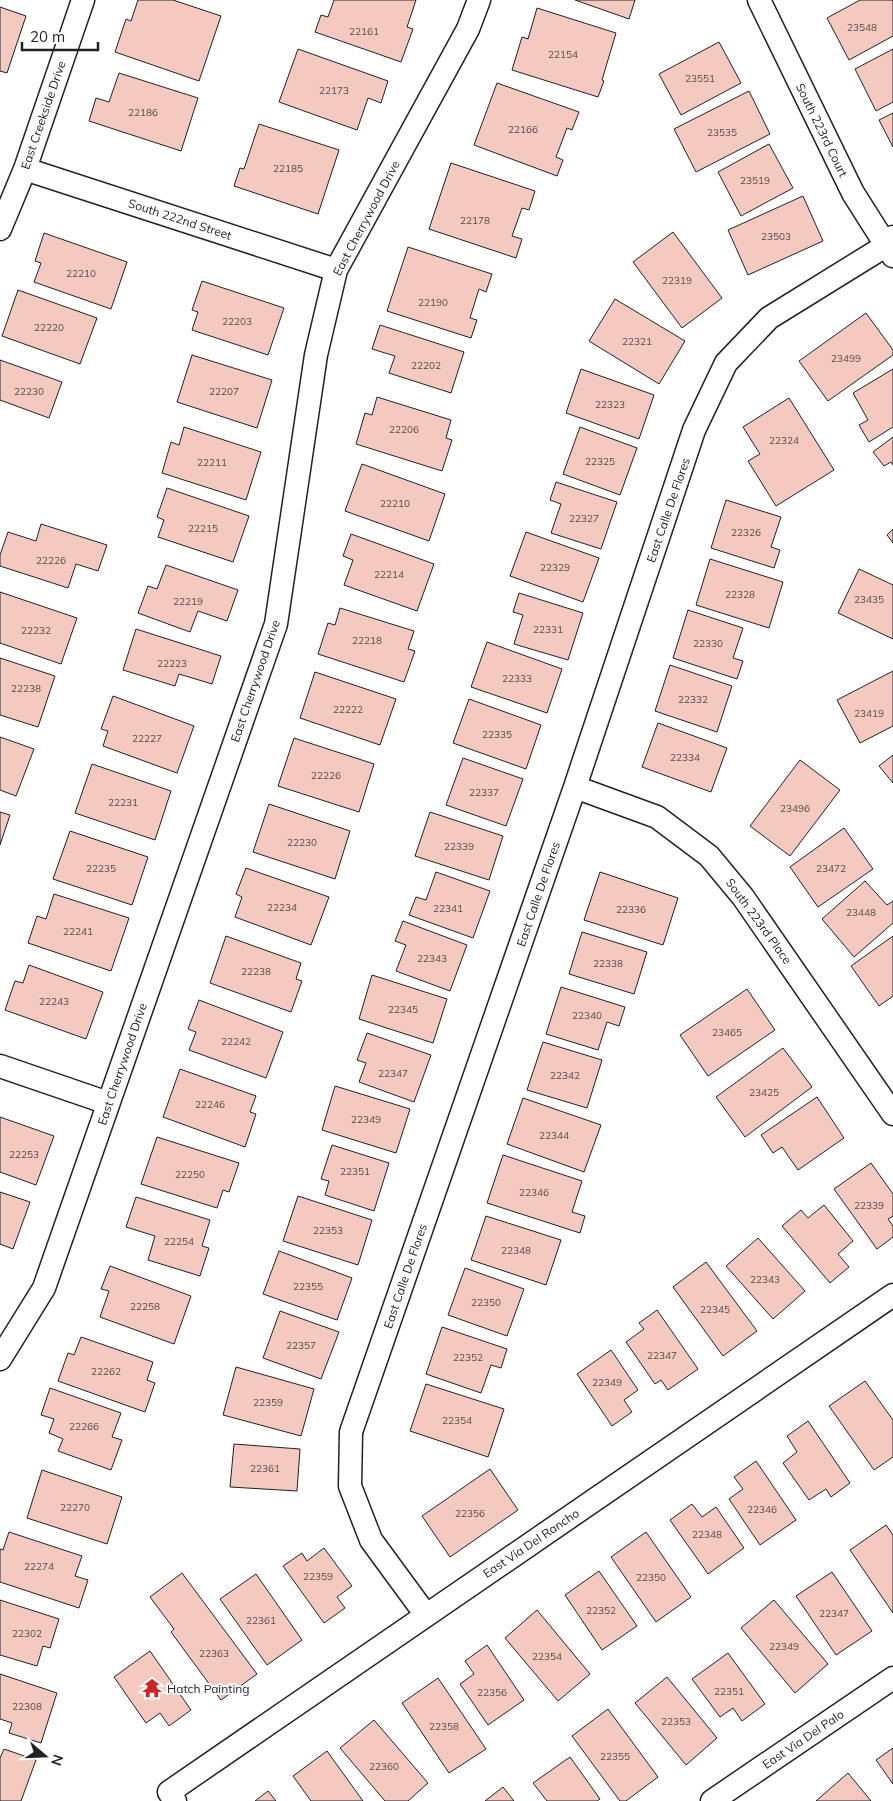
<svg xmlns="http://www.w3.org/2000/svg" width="893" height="1801" viewBox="0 0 893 1801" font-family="Mulish,sans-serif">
  <rect width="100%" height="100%" fill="#fff"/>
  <path fill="#f3c9c0" stroke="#222" d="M138 0H173L221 16 199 81 115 52 126 19 131 21Z
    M334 0H416L407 27 413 29 401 62 315 32 321 15 328 17Z
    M575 0H635L629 19Z
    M860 0H893V36L849 60 827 18Z
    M0 7 26 16 7 73 0 71Z
    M537 8 616 33 602 80 604 81 598 97 512 70 522 37 528 39Z
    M719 42 741 83 681 115 659 74Z
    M298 49 388 81 381 103 368 98 357 130 279 102Z
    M893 49V102L876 111 855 69Z
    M119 73 198 98 181 151 89 121 96 98 109 102Z
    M497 83 579 112 572 130 567 128 556 157 563 160 557 176 474 145Z
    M749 91 770 134 696 172 674 129Z
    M893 113V147L879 120Z
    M259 124 339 150 318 214 234 186 240 168 244 169Z
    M769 144 793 188 741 216 718 172Z
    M451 163 535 191 529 210 522 208 512 236 522 239 516 258 429 229Z
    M803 196 823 241 748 275 728 230Z
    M673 232 722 298 682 328 633 262Z
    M44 233 127 262 111 309 34 282 41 263 35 261Z
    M408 247 492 274 486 292 479 289 470 318 477 320 471 338 387 311Z
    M202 281 284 308 268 355 192 330 198 312 192 310Z
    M18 290 97 318 80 364 2 336Z
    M615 299 685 341 659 384 589 341Z
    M866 313 893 350V355L828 401 799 361Z
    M380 325 464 352 451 393 389 373 395 356 372 349Z
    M192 355 272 380 257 428 177 402Z
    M0 360 62 382 49 418 0 400Z
    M581 369 654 395 639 439 566 413Z
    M893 369V427L869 442 859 425 868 420 853 393Z
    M377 397 451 420 446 438 452 440 442 471 356 444 365 413 372 415Z
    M789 398 834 470 776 506 748 461 760 454 743 427Z
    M184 427 261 452 246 500 162 473 171 442 179 445Z
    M580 427 637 448 620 495 563 474Z
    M893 437V465L891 462 884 466 873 452Z
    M362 464 445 494 429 541 345 511Z
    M556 482 617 502 601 549 551 533 561 504 550 500Z
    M167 488 249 516 233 562 158 537 164 520 157 517Z
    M726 500 781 517 771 547 780 550 774 568 711 548Z
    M41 524 107 545 98 571 76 564 68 588 0 566V555L8 532 36 541Z
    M893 529V543L887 535Z
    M526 532 599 558 583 602 510 576Z
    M351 534 434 564 417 611 344 585 353 560 343 556Z
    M710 559 783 582 769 628 696 605Z
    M166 565 238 590 227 621 198 611 190 632 138 613 148 586 157 589Z
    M859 569 893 585V639L838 613Z
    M0 592 77 618 61 664 0 643Z
    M519 593 583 613 568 660 514 644 523 615 513 612Z
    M340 608 414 631 408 649 415 651 404 682 318 654 328 623 335 625Z
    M688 610 743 628 733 658 743 661 737 679 673 658Z
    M136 629 221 656 212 684 179 674 175 686 123 670Z
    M487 642 562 669 547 713 471 687Z
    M0 658 55 676 38 727 0 715Z
    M670 665 732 686 717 732 655 711Z
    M893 671V726L860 743 837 700Z
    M315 672 396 699 380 745 300 718Z
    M113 696 194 726 177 773 103 746 108 731 101 729Z
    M469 699 541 725 526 769 453 743Z
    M658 723 727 748 711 792 642 767Z
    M0 737 34 749 16 796 0 790Z
    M294 738 374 764 359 812 278 786Z
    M893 755V783L879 766Z
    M463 758 523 779 506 826 446 805Z
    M800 760 840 790 790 856 750 826Z
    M92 764 171 791 155 840 75 813Z
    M269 804 350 831 335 879 253 852Z
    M0 812 10 815 0 845Z
    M430 812 503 836 489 880 415 856Z
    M844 828 873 869 818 907 790 867Z
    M70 831 148 857 132 905 53 879Z
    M246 868 329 897 311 945 235 917 242 897 236 894Z
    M436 872 490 891 473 938 409 915 416 897 426 900Z
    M600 872 678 898 663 945 584 920Z
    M865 881 887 905 893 901V923L854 957 822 919Z
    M54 894 129 918 111 971 28 943 37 916 46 919Z
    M403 921 467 945 450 991 396 971 406 945 395 941Z
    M582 932 647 952 634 994 569 974Z
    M226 936 301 963 296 979 302 981 291 1012 210 983Z
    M893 936V996L879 1006 851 966Z
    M29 965 103 992 86 1039 5 1010 15 981 23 983Z
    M372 975 447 999 433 1043 359 1019Z
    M561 987 625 1007 619 1026 607 1022 598 1050 546 1034Z
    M747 989 775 1030 708 1076 680 1035Z
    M199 1000 283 1032 266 1078 189 1050 196 1032 188 1029Z
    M367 1033 431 1055 414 1102 359 1082 366 1063 357 1060Z
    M543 1042 602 1060 587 1108 527 1090Z
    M783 1048 812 1087 745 1137 716 1097Z
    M180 1069 256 1096 250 1112 256 1114 245 1147 163 1117Z
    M335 1086 410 1109 396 1153 322 1130Z
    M817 1097 844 1138 798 1170 782 1147 773 1153 761 1135Z
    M523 1098 601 1125 584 1172 507 1144Z
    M0 1117 54 1136 36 1185 0 1172Z
    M157 1137 239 1163 229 1192 223 1190 217 1208 141 1184Z
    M332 1145 389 1163 374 1211 325 1195 329 1181 321 1179Z
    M503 1155 582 1181 572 1212 585 1216 580 1233 487 1203Z
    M871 1163 893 1194V1216L888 1219 893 1226V1237L877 1249 834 1189Z
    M0 1192 30 1202 13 1249 0 1244Z
    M298 1196 372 1220 358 1265 283 1241Z
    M136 1197 210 1220 202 1246 209 1248 200 1276 148 1260 155 1236 126 1227Z
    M824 1205 853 1241 838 1254 849 1267 830 1283 782 1226 801 1210 808 1218Z
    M486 1216 561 1240 546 1285 471 1260Z
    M758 1238 805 1291 773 1319 726 1266Z
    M279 1251 352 1278 337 1320 263 1294Z
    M706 1262 757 1331 723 1356 673 1287Z
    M110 1266 191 1296 174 1344 100 1317 109 1291 101 1289Z
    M465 1268 524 1289 507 1336 448 1315Z
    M657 1310 698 1369 668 1390 661 1380 655 1384 626 1342 644 1329 639 1323Z
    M280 1311 339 1332 321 1379 263 1358Z
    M442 1327 507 1349 501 1368 491 1365 481 1393 426 1374Z
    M81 1337 153 1362 147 1380 155 1383 145 1412 58 1381 68 1353 74 1355Z
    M611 1350 638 1390 624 1400 632 1412 612 1426 577 1374Z
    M236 1367 314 1389 301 1436 223 1415Z
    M865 1381 893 1420V1457L874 1470 829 1406Z
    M426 1384 504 1409 488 1457 410 1431Z
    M50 1388 121 1413 112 1437 122 1440 111 1470 58 1451 63 1439 49 1433 54 1419 41 1415Z
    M808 1421 850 1483 831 1497 826 1489 809 1500 783 1463 797 1452 787 1436Z
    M234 1444 300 1449 297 1491 230 1487Z
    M756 1461 796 1520 760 1545 729 1499 743 1489 734 1477Z
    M490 1469 518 1510 450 1557 422 1516Z
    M42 1470 122 1497 107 1544 27 1518Z
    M692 1504 702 1517 716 1507 744 1548 708 1574 670 1520Z
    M886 1525 893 1535V1613L850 1550Z
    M9 1532 82 1556 75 1576 88 1580 79 1608 0 1582V1549L3 1550Z
    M646 1532 691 1597 656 1622 611 1557Z
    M324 1548 352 1586 337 1597 345 1608 324 1623 283 1566 302 1553 307 1561Z
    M599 1571 637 1626 602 1650 565 1595Z
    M832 1572 872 1631 836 1655 796 1596Z
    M182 1573 257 1674 221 1700 171 1632 174 1629 150 1597Z
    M256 1574 302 1640 267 1665 220 1599Z
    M0 1600 59 1619 50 1648 43 1646 37 1666 0 1655Z
    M774 1600 828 1664 795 1693 741 1628Z
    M537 1610 590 1674 558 1701 505 1638Z
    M487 1645 524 1700 488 1725 460 1684 474 1674 465 1661Z
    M150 1651 191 1710 169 1726 160 1713 146 1723 114 1677Z
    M728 1653 765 1704 742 1721 733 1708 720 1717 692 1679Z
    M0 1674 57 1693 41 1743 9 1733 12 1723 0 1719Z
    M667 1677 717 1738 686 1765 635 1703Z
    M438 1678 486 1749 449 1773 402 1703Z
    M608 1709 658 1777 626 1801H620L572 1736Z
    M374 1720 428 1783 408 1801H385L340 1748Z
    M893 1748V1784L876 1760Z
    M4 1749 36 1760 21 1801H0V1758Z
    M327 1751 363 1801H311L293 1776Z
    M570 1757 600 1799 597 1801H547L533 1783Z
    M848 1773 871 1801H816Z
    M503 1787 514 1801H485Z
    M268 1791 276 1801H255Z"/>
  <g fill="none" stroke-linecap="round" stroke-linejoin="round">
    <defs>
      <path id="street" d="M759 0 853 193 893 256
        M25 169 336 270
        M0 229 25 169 83 0
        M575 787 657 817 709 856 743 897 893 1114
        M0 1066 108 1103
        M0 1359 44 1288 276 624 316 355 336 270 468 29 479 0
        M426 1615 371 1540 350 1486 351 1432 575 787 694 430 726 363 769 318 887 245 893 237
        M175 1801 169 1792 893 1295
        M712 1801 893 1678"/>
    </defs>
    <use href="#street" stroke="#222" stroke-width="25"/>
    <use href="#street" stroke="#fff" stroke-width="22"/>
  </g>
  <defs>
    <symbol id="temple-bare" viewBox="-9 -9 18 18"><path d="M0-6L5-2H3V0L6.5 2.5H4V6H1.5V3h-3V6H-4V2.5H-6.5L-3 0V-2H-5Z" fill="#c62828" stroke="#fff" stroke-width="2.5" paint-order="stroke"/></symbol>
  </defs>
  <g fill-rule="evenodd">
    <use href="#temple-bare" x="138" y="1674" width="28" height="28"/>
  </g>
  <g text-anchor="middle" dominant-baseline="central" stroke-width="4" stroke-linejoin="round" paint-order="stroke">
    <g font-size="10" fill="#564c4a">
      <text x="862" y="27">23548</text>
      <text x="364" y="31">22161</text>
      <text x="563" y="54">22154</text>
      <text x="700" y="78">23551</text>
      <text x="334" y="90">22173</text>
      <text x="143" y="112">22186</text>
      <text x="523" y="129">22166</text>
      <text x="722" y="132">23535</text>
      <text x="288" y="168">22185</text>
      <text x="755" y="180">23519</text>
      <text x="475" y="220">22178</text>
      <text x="776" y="236">23503</text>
      <text x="81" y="273">22210</text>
      <text x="677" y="280">22319</text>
      <text x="433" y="302">22190</text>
      <text x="237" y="321">22203</text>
      <text x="49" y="327">22220</text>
      <text x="637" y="341">22321</text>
      <text x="846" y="358">23499</text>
      <text x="426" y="365">22202</text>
      <text x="29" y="391">22230</text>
      <text x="224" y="391">22207</text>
      <text x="610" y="404">22323</text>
      <text x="404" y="429">22206</text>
      <text x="784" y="440">22324</text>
      <text x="600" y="461">22325</text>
      <text x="212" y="462">22211</text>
      <text x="395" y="503">22210</text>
      <text x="584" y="518">22327</text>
      <text x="203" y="528">22215</text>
      <text x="746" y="532">22326</text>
      <text x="51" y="560">22226</text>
      <text x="555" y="567">22329</text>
      <text x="389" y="574">22214</text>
      <text x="740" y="594">22328</text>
      <text x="869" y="599">23435</text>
      <text x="188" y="601">22219</text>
      <text x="548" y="629">22331</text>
      <text x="36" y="630">22232</text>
      <text x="367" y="640">22218</text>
      <text x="708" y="643">22330</text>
      <text x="172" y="663">22223</text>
      <text x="517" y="678">22333</text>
      <text x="26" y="688">22238</text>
      <text x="693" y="699">22332</text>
      <text x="348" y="709">22222</text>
      <text x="869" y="713">23419</text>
      <text x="497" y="734">22335</text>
      <text x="147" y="738">22227</text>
      <text x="685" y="757">22334</text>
      <text x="326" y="775">22226</text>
      <text x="484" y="792">22337</text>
      <text x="123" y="802">22231</text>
      <text x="795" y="808">23496</text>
      <text x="302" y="842">22230</text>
      <text x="459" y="846">22339</text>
      <text x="101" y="868">22235</text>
      <text x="831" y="868">23472</text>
      <text x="282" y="907">22234</text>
      <text x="448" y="908">22341</text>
      <text x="631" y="909">22336</text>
      <text x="861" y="912">23448</text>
      <text x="78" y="931">22241</text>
      <text x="432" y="958">22343</text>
      <text x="608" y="963">22338</text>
      <text x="256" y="971">22238</text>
      <text x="54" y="1001">22243</text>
      <text x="403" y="1009">22345</text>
      <text x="587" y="1015">22340</text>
      <text x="727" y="1032">23465</text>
      <text x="236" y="1041">22242</text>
      <text x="393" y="1073">22347</text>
      <text x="565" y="1075">22342</text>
      <text x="764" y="1092">23425</text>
      <text x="210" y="1104">22246</text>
      <text x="366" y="1119">22349</text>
      <text x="554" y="1135">22344</text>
      <text x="24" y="1154">22253</text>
      <text x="355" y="1171">22351</text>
      <text x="190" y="1174">22250</text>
      <text x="534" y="1192">22346</text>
      <text x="869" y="1205">22339</text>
      <text x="328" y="1230">22353</text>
      <text x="179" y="1241">22254</text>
      <text x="516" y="1250">22348</text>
      <text x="765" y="1279">22343</text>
      <text x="308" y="1286">22355</text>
      <text x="486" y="1302">22350</text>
      <text x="145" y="1306">22258</text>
      <text x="715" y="1309">22345</text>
      <text x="301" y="1345">22357</text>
      <text x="662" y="1355">22347</text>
      <text x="468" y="1357">22352</text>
      <text x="106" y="1371">22262</text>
      <text x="607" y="1382">22349</text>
      <text x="268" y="1402">22359</text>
      <text x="457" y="1420">22354</text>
      <text x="84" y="1426">22266</text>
      <text x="265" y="1468">22361</text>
      <text x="75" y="1507">22270</text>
      <text x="762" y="1509">22346</text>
      <text x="470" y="1513">22356</text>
      <text x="707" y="1534">22348</text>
      <text x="39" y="1566">22274</text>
      <text x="318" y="1576">22359</text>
      <text x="651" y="1577">22350</text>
      <text x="601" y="1610">22352</text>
      <text x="834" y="1613">22347</text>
      <text x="261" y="1620">22361</text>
      <text x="27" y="1633">22302</text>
      <text x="784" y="1646">22349</text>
      <text x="214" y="1653">22363</text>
      <text x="547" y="1656">22354</text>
      <text x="729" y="1691">22351</text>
      <text x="492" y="1692">22356</text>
      <text x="27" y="1706">22308</text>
      <text x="676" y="1721">22353</text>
      <text x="444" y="1726">22358</text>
      <text x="615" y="1756">22355</text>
      <text x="384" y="1766">22360</text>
    </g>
    <g font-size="12" fill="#222" stroke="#fff">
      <text transform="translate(43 115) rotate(-71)">East Creekside Drive</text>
      <text transform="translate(822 130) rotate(64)">South 223rd Court</text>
      <text transform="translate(366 218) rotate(-62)">East Cherrywood Drive</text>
      <text transform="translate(180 219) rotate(18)">South 222nd Street</text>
      <text transform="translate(668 510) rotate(-71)">East Calle De Flores</text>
      <text transform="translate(255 681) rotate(-71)">East Cherrywood Drive</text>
      <text transform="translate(538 894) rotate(-71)">East Calle De Flores</text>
      <text transform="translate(759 921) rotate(54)">South 223rd Place</text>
      <text transform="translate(122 1064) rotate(-71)">East Cherrywood Drive</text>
      <text transform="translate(405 1276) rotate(-71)">East Calle De Flores</text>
      <text transform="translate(531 1543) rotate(-34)">East Via Del Rancho</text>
      <text transform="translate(803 1739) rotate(-34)">East Via Del Palo</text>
    </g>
    <g font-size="12" fill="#222" stroke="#fff" text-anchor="start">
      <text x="167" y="1688">Hatch Painting</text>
    </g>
  </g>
  <g transform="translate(45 1756) rotate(109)" stroke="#ffffff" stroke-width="4" paint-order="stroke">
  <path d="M0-4L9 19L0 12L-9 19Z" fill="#222222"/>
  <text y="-8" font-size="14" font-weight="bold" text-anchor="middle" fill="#222222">N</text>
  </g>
  <path d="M22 42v8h76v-8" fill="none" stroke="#222222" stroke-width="2.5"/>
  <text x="30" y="42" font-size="15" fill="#222222" stroke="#ffffff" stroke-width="4" paint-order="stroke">20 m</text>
</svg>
